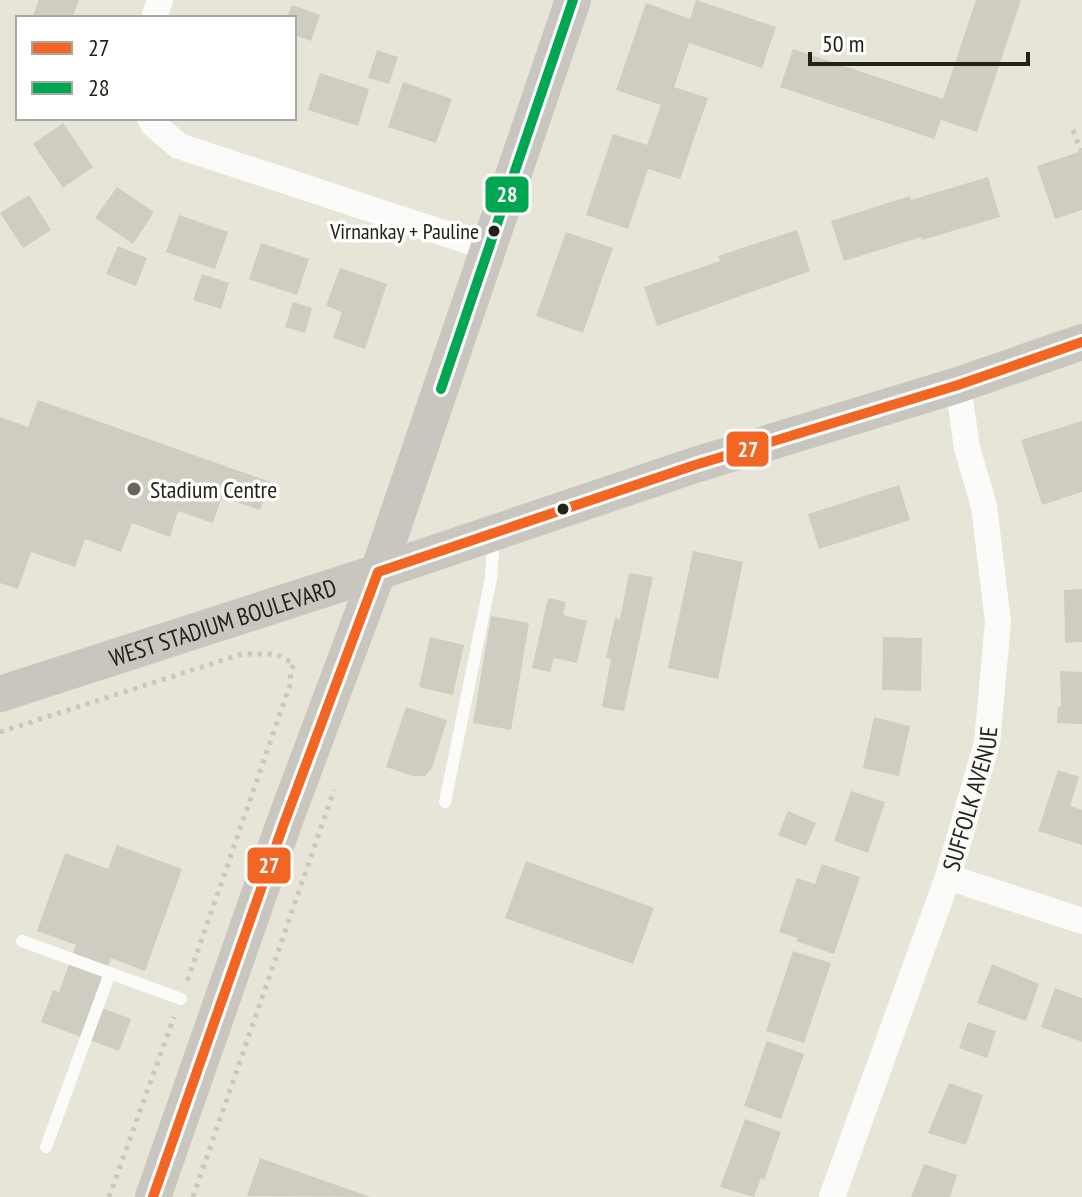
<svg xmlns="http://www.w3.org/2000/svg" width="1082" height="1197" viewBox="0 0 1082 1197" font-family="'PT Sans Narrow',sans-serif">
  <rect width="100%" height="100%" fill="#e7e5d7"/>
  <path fill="#cfcdc2" d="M39 0H79L72 18H32Z
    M696 0 776 27 762 68 689 43 674 87 708 98 680 179 648 169 628 229 586 215 613 134 647 145 661 105 616 90 646 3 690 19Z
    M976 0H1021L977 132 941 120 934 139 780 87 793 49 943 99Z
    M292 5 320 15 311 41 294 35V18H287Z
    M377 50 398 57 389 84 368 78Z
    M320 73 369 89 358 126 308 110Z
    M403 82 452 99 436 143 388 127Z
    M63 123 93 167 63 188 33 144Z
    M1082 151V210L1055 219 1037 166Z
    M988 177 1000 217 922 240 921 237 844 261 831 221 910 196 911 200Z
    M117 187 154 212 133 244 95 218Z
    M29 195 51 230 23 248 0 213Z
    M179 215 228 232 215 269 166 252Z
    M797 230 810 271 657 326 644 287 720 261 718 256Z
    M566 232 613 248 583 333 536 316Z
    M261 243 309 259 297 295 249 279Z
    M118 246 147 258 136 286 106 274Z
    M340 268 387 284 365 349 333 338 342 312 326 306Z
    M202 274 229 283 221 309 193 300Z
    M293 302 312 308 305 333 285 327Z
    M38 400 270 482 260 510 222 497 213 523 178 511 170 537 132 523 121 552 85 539 75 567 31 552 18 589 0 583V417L28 427Z
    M1082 421V492L1042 505 1021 440Z
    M899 485 910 520 819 549 808 514Z
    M693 551 743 562 718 679 668 668Z
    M629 573 653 577 624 711 602 707 611 659 606 658 615 618 620 619Z
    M1082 589V642L1065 643 1064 590Z
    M548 598 566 602 563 615 587 621 577 663 554 658 550 672 532 668Z
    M491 616 529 623 511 730 473 723Z
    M430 637 464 645 453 695 419 687Z
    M883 637 922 638 921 691 882 690Z
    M1060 671 1082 672V724L1057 723 1058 707H1061Z
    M406 707 447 720 432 768 425 776H413L386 767Z
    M874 717 910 726 899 776 863 768Z
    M1058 770 1079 777 1070 806 1082 810V845L1038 831Z
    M851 791 885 802 868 853 834 841Z
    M788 811 816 823 806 846 778 835Z
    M117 845 182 869 145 971 111 958 94 1005 131 1019 119 1051 41 1022 53 990 59 992 76 945 37 931 65 853 108 869Z
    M526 861 654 908 633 964 505 918Z
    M822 864 860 877 834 954 796 941 798 938 779 932 797 878 815 884Z
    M793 951 831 963 804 1043 766 1031Z
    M992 964 1039 984 1026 1021 977 1003Z
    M1055 988 1082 998V1042L1041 1027Z
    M968 1022 996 1031 987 1058 959 1048Z
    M767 1041 804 1054 781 1119 744 1106Z
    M949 1083 983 1095 966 1145 928 1133Z
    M745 1119 781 1132 764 1180 761 1178 754 1197 720 1187Z
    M260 1158 370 1197 247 1196Z
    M924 1164 957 1175 950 1197H911Z"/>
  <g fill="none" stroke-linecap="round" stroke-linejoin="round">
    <path stroke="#c8c7c2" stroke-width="5" stroke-dasharray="4 6" stroke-linecap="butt" d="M1073 130 1081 151
      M0 732 242 654H276L294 664 290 672 291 682 187 982
      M109 1197 174 1017
      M193 1197 334 790"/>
    <path stroke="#fbfbf9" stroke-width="12" d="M445 802 491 578 494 538
      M22 941 181 999
      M46 1147 110 973"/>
    <g stroke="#fbfbf9" stroke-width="26">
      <path d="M154 18 160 0"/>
      <path d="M150 118 153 124 179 146 489 248"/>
      <path d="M948 877 1082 921"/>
      <path id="s1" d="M832 1197 948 877 987 743 998 622 984 506 967 448 958 385"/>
    </g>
    <g stroke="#c8c6be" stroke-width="36">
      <path id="s2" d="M0 694 378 572 695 465 958 385 1082 342"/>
      <path d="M153 1197 283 826 378 572 573 0"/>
    </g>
    <defs>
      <path id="bus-1" d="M153 1197 283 826 378 572 695 465 958 385 1082 342"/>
      <path id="bus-2" d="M441 389 573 0"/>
    </defs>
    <use href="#bus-1" stroke="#fff" stroke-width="16"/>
    <use href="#bus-2" stroke="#fff" stroke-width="16"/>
    <use href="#bus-1" stroke="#f26522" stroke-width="10"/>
    <use href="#bus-2" stroke="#00a651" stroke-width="10"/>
  </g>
  <g fill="#232218" stroke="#fff" stroke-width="3">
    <circle cx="494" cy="231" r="7"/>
    <circle cx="563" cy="509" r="7"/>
  </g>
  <circle fill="#68665b" stroke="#fff" stroke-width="3" cx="134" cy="489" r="8"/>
  <g text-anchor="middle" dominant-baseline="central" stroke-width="7" stroke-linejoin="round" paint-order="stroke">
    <g font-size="22" fill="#232218" stroke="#fff" text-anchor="end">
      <text x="479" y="231">Virnankay + Pauline</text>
    </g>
    <g font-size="24" fill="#232218" stroke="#fff" text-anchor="start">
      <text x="150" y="489">Stadium Centre</text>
    </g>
    <g font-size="24" fill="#232218" stroke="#fff">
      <text stroke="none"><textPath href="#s2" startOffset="234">WEST STADIUM BOULEVARD</textPath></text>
      <text stroke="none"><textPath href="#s1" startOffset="422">SUFFOLK AVENUE</textPath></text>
    </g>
  </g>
  <g stroke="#fff" stroke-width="3">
    <rect x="484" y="175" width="46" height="39" rx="8" fill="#00a651"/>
    <rect x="725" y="430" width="45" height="38" rx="8" fill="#f26522"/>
    <rect x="246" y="846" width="46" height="39" rx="8" fill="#f26522"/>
  </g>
  <g font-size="22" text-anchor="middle" font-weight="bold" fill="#fff">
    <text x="507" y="202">28</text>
    <text x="748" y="457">27</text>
    <text x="269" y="873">27</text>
  </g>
  <rect x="16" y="16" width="280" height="104" fill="#ffffff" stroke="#a7a7a3" stroke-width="2"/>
  <rect x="32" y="42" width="40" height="12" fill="#f26522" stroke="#a7a7a3" stroke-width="2"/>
  <text x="88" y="56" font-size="24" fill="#232218">27</text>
  <rect x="32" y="82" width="40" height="12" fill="#00a651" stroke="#a7a7a3" stroke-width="2"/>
  <text x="88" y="96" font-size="24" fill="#232218">28</text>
  <path d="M810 52v12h218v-12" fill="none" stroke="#232218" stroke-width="4"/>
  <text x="822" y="52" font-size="24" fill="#232218" stroke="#ffffff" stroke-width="6" paint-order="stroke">50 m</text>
</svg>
